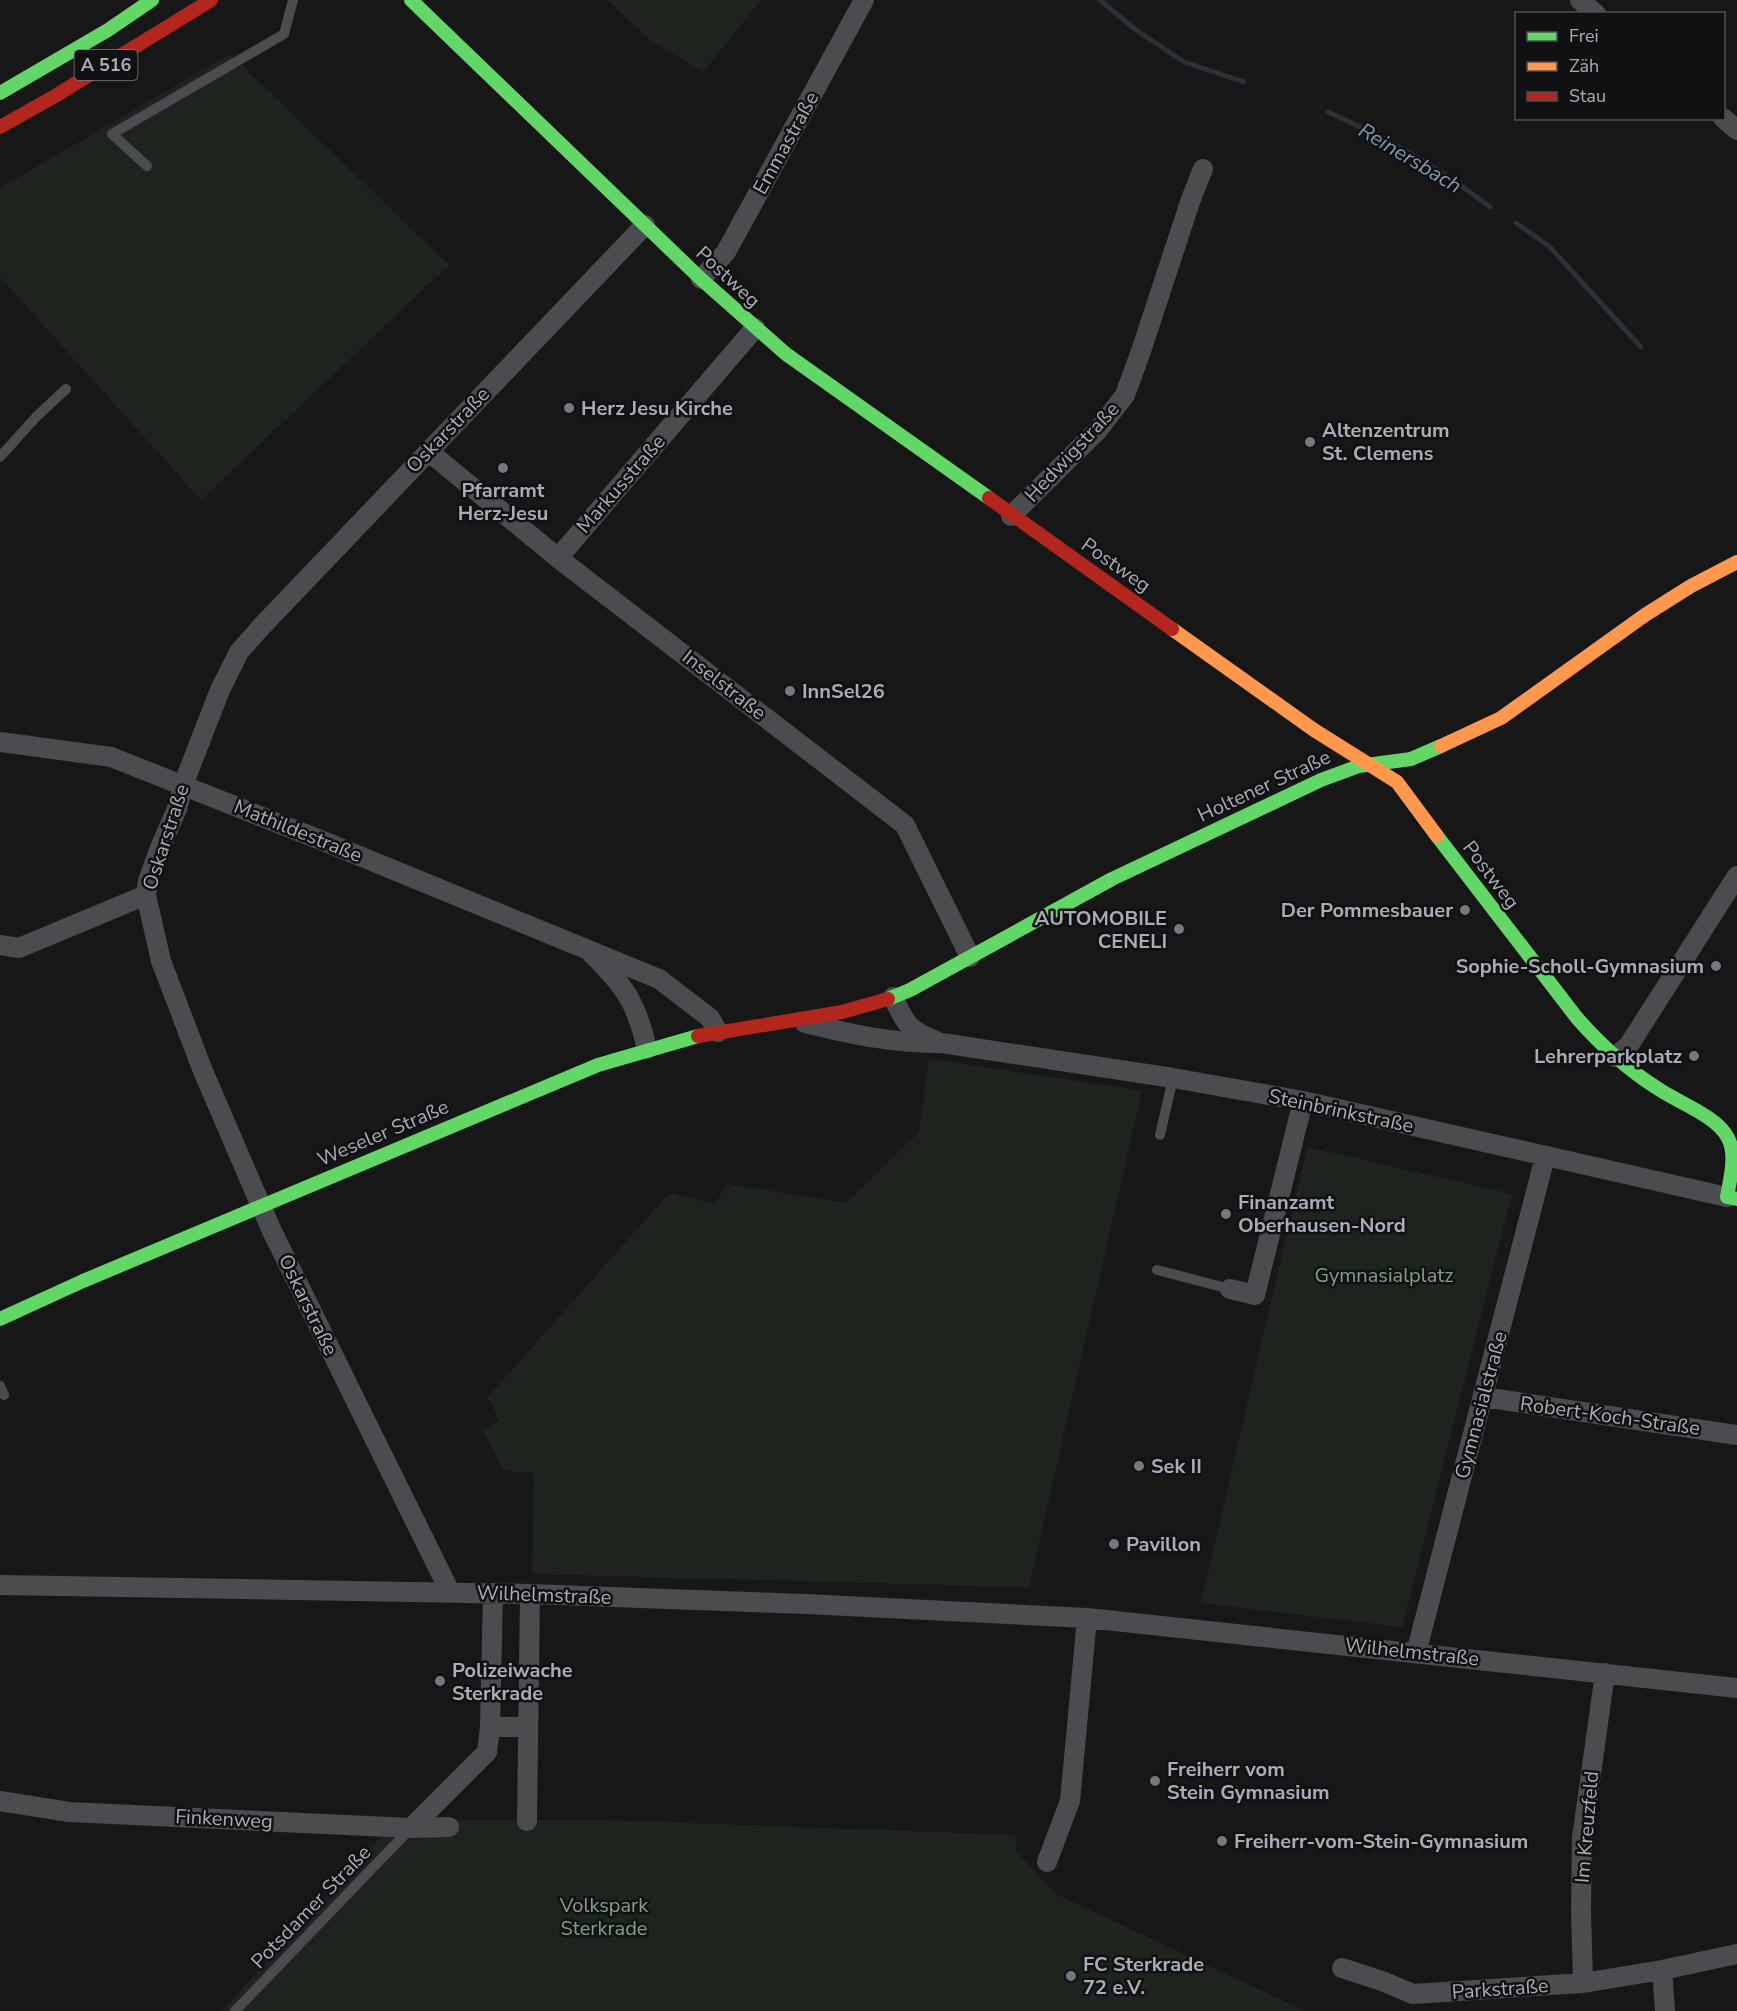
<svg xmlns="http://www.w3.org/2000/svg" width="1737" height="2011" viewBox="0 0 1737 2011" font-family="'Nunito Sans',sans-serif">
  <rect width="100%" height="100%" fill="#171717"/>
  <path fill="#1d241e" d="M607 0H761L703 72 650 40Z
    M230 54 449 265 201 500 0 277V188Z
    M929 1059 1142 1091 1029 1587 532 1574 534 1473 504 1471 483 1430 499 1420 488 1397 669 1193 715 1204 727 1184 846 1203 919 1132Z
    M1307 1147 1512 1194 1402 1627 1201 1603Z
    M457 1820H603L1017 1835 1016 1851 1056 1894 1305 2011H222L381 1837H443Z"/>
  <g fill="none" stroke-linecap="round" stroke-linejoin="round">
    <path stroke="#2a3239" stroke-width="5" d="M1100 0 1136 30 1184 62 1244 82
      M1328 112C1385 137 1441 169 1490 207
      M1516 223 1549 246 1641 347"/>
    <path stroke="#4b4c50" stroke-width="10" d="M147 166 112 134 284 34 293 0
      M0 457 36 417 66 389
      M1160 1135 1173 1078
      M1157 1270 1230 1289
      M0 1386 4 1395
      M235 2011 411 1828"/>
    <path stroke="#4b4c50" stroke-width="20" d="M1580 0 1596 14
      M1723 118 1737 130
      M701 279 726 252 864 0
      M428 451 558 558 905 825 970 957
      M1011 516 1098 430 1125 395 1141 351 1191 199 1203 169
      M558 558 755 328
      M0 742 111 757 323 841 659 979 710 1018 718 1032
      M0 945 19 948 146 895
      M592 954C625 986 637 1004 647 1049
      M893 997C905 1023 909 1031 936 1041
      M805 1023C850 1034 895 1044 942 1043L1173 1078 1303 1101 1727 1197
      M1615 1057 1629 1045 1737 876
      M1230 1289 1255 1295 1303 1101
      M1483 1397 1737 1435
      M0 1585 530 1594 806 1604 1087 1618 1737 1688
      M450 1592 271 1229 203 1071 161 961 146 895 148 881 161 845 177 809 183 785 220 690 239 652 261 627 645 225
      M1416 1653 1545 1157
      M490 1727H528
      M0 1801 69 1812 411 1828 449 1827
      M527 1821 530 1594
      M411 1828 487 1752 490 1727 493 1593
      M1047 1862 1070 1801 1087 1618
      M1342 1968 1382 1981 1413 1994 1583 1983 1662 1970 1737 1954
      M1662 1970 1665 2011
      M1583 1983 1581 1911 1582 1838 1605 1673"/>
    <path stroke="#63d668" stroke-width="14" d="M411 0 701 279 786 354 989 498
      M0 93 108 30 152 0
      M1437 836 1577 1018C1600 1044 1627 1069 1657 1088 1677 1102 1717 1116 1728 1138 1737 1155 1730 1179 1727 1197L1737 1199
      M888 999 910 990 1112 879 1321 780 1359 766 1411 759 1441 746
      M0 1319 83 1281 598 1065 698 1036"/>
    <path stroke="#ff974d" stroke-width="14" d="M1172 629 1314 730 1397 782 1437 836
      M1441 746 1501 718 1645 615 1691 586 1737 562"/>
    <path stroke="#b3261e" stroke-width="14" d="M0 127 55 96 211 0
      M989 498 1172 629
      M698 1036 842 1012 888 999"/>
  </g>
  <g fill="#757880" stroke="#111113" stroke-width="2">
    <circle cx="569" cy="408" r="6"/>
    <circle cx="1310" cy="442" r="6"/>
    <circle cx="503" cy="468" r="6"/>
    <circle cx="790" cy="691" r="6"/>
    <circle cx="1465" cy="910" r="6"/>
    <circle cx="1179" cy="929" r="6"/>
    <circle cx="1716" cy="966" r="6"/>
    <circle cx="1694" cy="1056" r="6"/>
    <circle cx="1226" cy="1214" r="6"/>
    <circle cx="1139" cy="1466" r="6"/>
    <circle cx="1114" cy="1544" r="6"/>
    <circle cx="440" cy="1681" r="6"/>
    <circle cx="1155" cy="1781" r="6"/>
    <circle cx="1222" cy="1841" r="6"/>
    <circle cx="1071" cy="1976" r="6"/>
  </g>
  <g text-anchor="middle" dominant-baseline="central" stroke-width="5" stroke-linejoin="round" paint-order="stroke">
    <rect fill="#111113" stroke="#7b7e86" stroke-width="1.5" x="74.5" y="50" width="63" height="30" rx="4.5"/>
    <g font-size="18" font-weight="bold" fill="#a8adb8">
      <text x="106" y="65">A 516</text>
    </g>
    <g font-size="20" fill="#a8adb8" stroke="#111113">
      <text transform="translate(786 143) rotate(-61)">Emmastraße</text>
      <text transform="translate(728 277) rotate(43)">Postweg</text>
      <text transform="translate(448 430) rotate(-46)">Oskarstraße</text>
      <text transform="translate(1072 452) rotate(-47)">Hedwigstraße</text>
      <text transform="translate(621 484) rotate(-49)">Markusstraße</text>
      <text transform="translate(1116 565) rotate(35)">Postweg</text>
      <text transform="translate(724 685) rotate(38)">Inselstraße</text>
      <text transform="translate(1264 786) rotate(-25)">Holtener Straße</text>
      <text transform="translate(298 831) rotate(22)">Mathildestraße</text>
      <text transform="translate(166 837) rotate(-72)">Oskarstraße</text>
      <text transform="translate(1491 875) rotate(53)">Postweg</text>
      <text transform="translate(1341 1111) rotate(12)">Steinbrinkstraße</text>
      <text transform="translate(383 1133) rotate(-23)">Weseler Straße</text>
      <text transform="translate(308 1305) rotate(64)">Oskarstraße</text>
      <text transform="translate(1481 1405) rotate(-75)">Gymnasialstraße</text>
      <text transform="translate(1610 1416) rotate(8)">Robert-Koch-Straße</text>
      <text transform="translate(544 1595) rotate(2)">Wilhelmstraße</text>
      <text transform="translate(1412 1652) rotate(6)">Wilhelmstraße</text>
      <text transform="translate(224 1819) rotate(3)">Finkenweg</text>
      <text transform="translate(1587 1827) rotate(-85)">Im Kreuzfeld</text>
      <text transform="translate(311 1907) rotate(-46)">Potsdamer Straße</text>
      <text transform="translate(1500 1989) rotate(-4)">Parkstraße</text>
    </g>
    <g font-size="20" font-weight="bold" fill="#a8adb8" stroke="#111113" text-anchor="start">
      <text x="581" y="408">Herz Jesu Kirche</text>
      <text x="1322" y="430">Altenzentrum<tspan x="1322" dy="23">St. Clemens</tspan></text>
      <text x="503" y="490" text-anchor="middle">Pfarramt<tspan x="503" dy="23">Herz-Jesu</tspan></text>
      <text x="802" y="691">InnSel26</text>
      <text x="1453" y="910" text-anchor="end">Der Pommesbauer</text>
      <text x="1167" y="918" text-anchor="end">AUTOMOBILE<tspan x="1167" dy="23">CENELI</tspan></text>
      <text x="1704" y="966" text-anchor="end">Sophie-Scholl-Gymnasium</text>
      <text x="1682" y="1056" text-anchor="end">Lehrerparkplatz</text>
      <text x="1238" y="1202">Finanzamt<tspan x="1238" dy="23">Oberhausen-Nord</tspan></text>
      <text x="1151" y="1466">Sek II</text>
      <text x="1126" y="1544">Pavillon</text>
      <text x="452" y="1670">Polizeiwache<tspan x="452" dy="23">Sterkrade</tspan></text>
      <text x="1167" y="1769">Freiherr vom<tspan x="1167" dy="23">Stein Gymnasium</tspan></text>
      <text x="1234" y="1841">Freiherr-vom-Stein-Gymnasium</text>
      <text x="1083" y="1964">FC Sterkrade<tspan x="1083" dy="23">72 e.V.</tspan></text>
    </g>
    <g font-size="20" fill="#7fa381" stroke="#111113">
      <text x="1384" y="1275">Gymnasialplatz</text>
      <text x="604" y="1905">Volkspark<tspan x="604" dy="23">Sterkrade</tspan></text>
    </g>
    <g font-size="21" font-style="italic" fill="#7f9bb3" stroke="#111113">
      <text transform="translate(1410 158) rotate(31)">Reinersbach</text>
    </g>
  </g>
  <rect x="1515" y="12" width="210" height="108" fill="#111113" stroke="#4d4f55" stroke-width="1.5"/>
  <rect x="1527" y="32" width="30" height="9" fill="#63d668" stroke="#4d4f55" stroke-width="1.5"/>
  <text x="1569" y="42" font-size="18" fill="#a8adb8">Frei</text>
  <rect x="1527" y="62" width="30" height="9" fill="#ff974d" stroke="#4d4f55" stroke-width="1.5"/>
  <text x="1569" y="72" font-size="18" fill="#a8adb8">Zäh</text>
  <rect x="1527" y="92" width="30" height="9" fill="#b3261e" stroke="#4d4f55" stroke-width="1.5"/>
  <text x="1569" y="102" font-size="18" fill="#a8adb8">Stau</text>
</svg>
